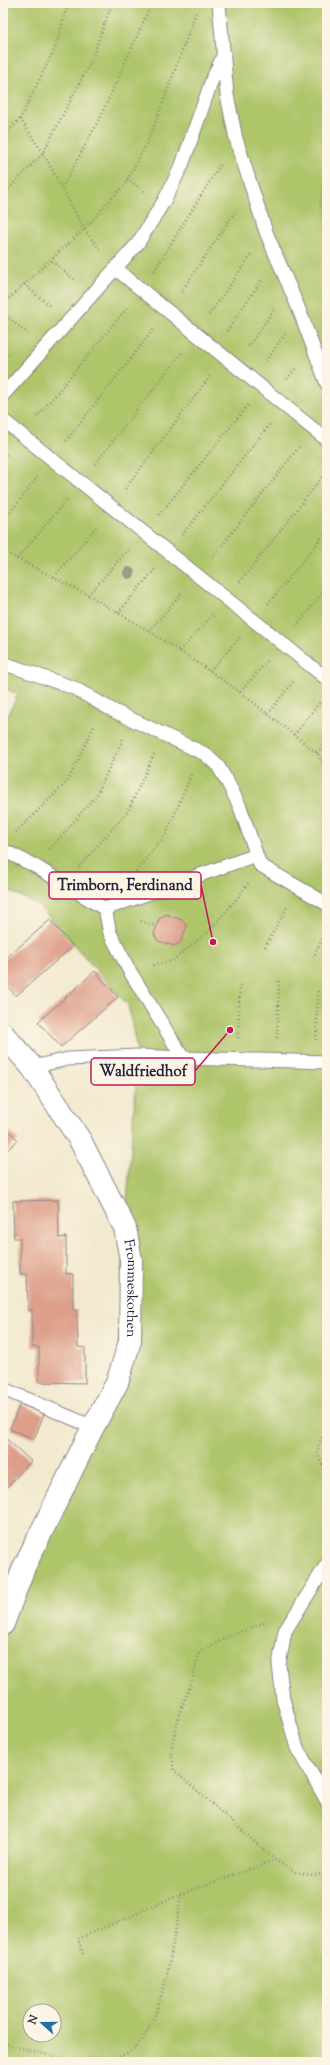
<svg xmlns="http://www.w3.org/2000/svg" width="330" height="2065" viewBox="0 0 330 2065" font-family="'Sorts Mill Goudy',serif">
  <rect width="100%" height="100%" fill="#fcf5e5"/>
  <filter id="ink" filterUnits="userSpaceOnUse"><feTurbulence type="fractalNoise" baseFrequency=".025" numOctaves="2"/><feDisplacementMap in="SourceGraphic" scale="8" xChannelSelector="R" yChannelSelector="G"/><feConvolveMatrix kernelMatrix="1 2 1 2 8 2 1 2 1" color-interpolation-filters="sRGB"/></filter>
  <filter id="wash" filterUnits="userSpaceOnUse"><feTurbulence type="fractalNoise" baseFrequency=".012" numOctaves="4" result="noise"/><feDisplacementMap in="SourceGraphic" scale="16" xChannelSelector="R" yChannelSelector="G"/><feGaussianBlur stdDeviation="0.9" result="paint"/><feColorMatrix in="noise" values="0 0 0 0 0 0 0 0 0 0 0 0 0 0 0 0 0 1.4 0 .05"/><feComposite in="paint" operator="in"/></filter>
  <g filter="url(#wash)">
    <rect width="100%" height="100%" fill="#f2e9cf"/>
    <path fill="#aec56a" stroke="#687452" fill-rule="evenodd" d="M3 3H327V2062H3V1624L117 1383 125 1228 138 1056 128 1005 39 906 3 887V726L18 694 3 688ZM30 2011H54V2035H30Z"/>
    <g id="blocks">
      <path fill="#dd9f8a" d="M166 914 182 920 187 926 180 943 174 946 158 941 154 934 159 919Z
        M50 920 73 946 16 996 3 981V961Z
        M95 971 118 997 61 1047 38 1022Z
        M3 1125 18 1140 3 1154Z
        M58 1200 59 1238 66 1237V1274H73V1310H77L78 1347 85 1348V1383L39 1382V1347H32V1310H28L27 1274H20V1238H14L13 1201Z
        M20 1404 44 1414 34 1439 10 1429Z
        M3 1436 31 1461 3 1492Z"/>
    </g>
  </g>
  <g filter="url(#ink)">
    <use href="#blocks" fill-opacity="0" stroke="#8a8685" stroke-width="1"/>
    <g fill="none" stroke-linecap="round" stroke-linejoin="round">
      <defs>
        <path id="service" d="M219 3 227 95 236 139 266 232 298 307 327 384
          M116 269 327 440
          M3 395 138 243 164 201 182 165 212 80 224 54
          M3 420 327 679
          M3 663 74 688 114 711 205 754 218 766 228 783 240 807 260 865 327 904
          M3 850 35 866 105 909 110 933 129 970 183 1058 327 1062
          M105 909 256 855
          M32 1067 68 1059 138 1056 183 1058
          M3 1389 93 1427
          M327 1564 285 1631 279 1665 283 1699 297 1748 327 1801"/>
        <g id="minor">
          <path id="s1" d="M3 1034 32 1067 80 1140 125 1228 131 1260 130 1341 117 1383 93 1427 24 1567 3 1624"/>
        </g>
      </defs>
      <use href="#service" stroke="#8a8685" stroke-width="15"/>
      <use href="#minor" stroke="#8a8685" stroke-width="24"/>
      <path stroke="#8a8685" stroke-width="2.5" stroke-dasharray="1 3" stroke-linecap="butt" d="M20 119 43 153 84 229 101 251
        M3 137 20 119 56 46 68 3
        M127 179 144 191
        M62 188 101 116 152 3
        M3 195 43 153 91 61 112 3
        M52 261 76 281
        M154 271 220 165
        M24 284 51 307
        M181 292 235 212
        M3 304 84 229 125 184 150 137 196 13
        M3 313 28 334
        M209 315 251 255
        M227 331 262 279
        M248 347 275 308
        M3 349 10 355
        M266 361 285 334
        M287 379 297 367
        M37 417 128 307
        M66 441 154 329
        M3 458 8 452
        M95 464 183 351
        M125 489 211 375
        M159 515 249 404
        M3 522 38 476
        M182 535 271 423
        M3 551 88 595 149 631 210 671 240 692 317 753 327 771
        M212 558 299 447
        M17 559 67 499
        M54 577 98 525
        M240 582 327 471
        M88 595 129 549
        M268 604 327 531
        M118 613 155 569
        M296 626 327 587
        M149 631 183 592
        M179 651 213 615
        M210 671 240 637
        M240 692 267 661
        M268 714 294 681
        M294 735 321 701
        M317 753 327 741
        M16 832 67 782 94 726
        M50 849 96 796 123 739
        M79 867 128 811 154 754
        M133 875 166 834 192 773
        M141 921 156 926
        M265 947 287 907
        M313 958 327 928
        M153 965 172 961 208 932 236 900 248 883
        M238 1038 240 982
        M277 1038 279 980
        M316 1040 318 988
        M327 1431C312 1450 318 1455 327 1475
        M264 1623 229 1636 199 1653 192 1681 179 1715 171 1750 174 1770 275 1860 295 1872 312 1875 327 1874
        M83 1954 78 1939 181 1894 275 1860
        M3 2043 74 2062
        M100 2062C114 2059 131 2054 141 2041 166 2007 174 1936 181 1894"/>
      <use href="#service" stroke="#fff" stroke-width="13"/>
      <use href="#minor" stroke="#fff" stroke-width="22"/>
    </g>
    <circle fill="#9b9b86" cx="129" cy="573" r="6"/>
  </g>
  <g text-anchor="middle" dominant-baseline="central" stroke-width="3" stroke-linejoin="round" paint-order="stroke">
    <g font-size="14" fill="#22223b" stroke="#fcf5e5">
      <text stroke="none"><textPath href="#s1" startOffset="291">Frommeskothen</textPath></text>
    </g>
  </g>
  <path fill="none" stroke="#c2185b" stroke-width="1.5" d="M213 942L201 885M230 1030L195 1071"/>
  <g fill="#c2185b" stroke="#fcf5e5" stroke-width="1.5">
    <circle cx="213" cy="942" r="4"/>
    <circle cx="230" cy="1030" r="4"/>
  </g>
  <g fill="#fcf5e5" stroke="#c2185b" stroke-width="1.5">
    <rect x="49" y="872" width="152" height="27" rx="4"/>
    <rect x="91" y="1058" width="104" height="27" rx="4"/>
  </g>
  <g font-size="15" text-anchor="middle" font-weight="bold" fill="#22223b">
    <text x="125" y="890">Trimborn, Ferdinand</text>
    <text x="143" y="1076">Waldfriedhof</text>
  </g>
  <rect width="330" height="2065" fill="none" stroke="#fcf5e5" stroke-width="16"/>
  <g transform="translate(42 2023) rotate(291)"><circle r="19" fill="#fcf5e5" stroke="#a5a1a1"/>
  <path d="M0-3L7 15L0 10L-7 15Z" fill="#1f6fb2"/>
  <text y="-6" font-size="11" font-weight="bold" text-anchor="middle" fill="#22223b">N</text>
  </g>
</svg>
